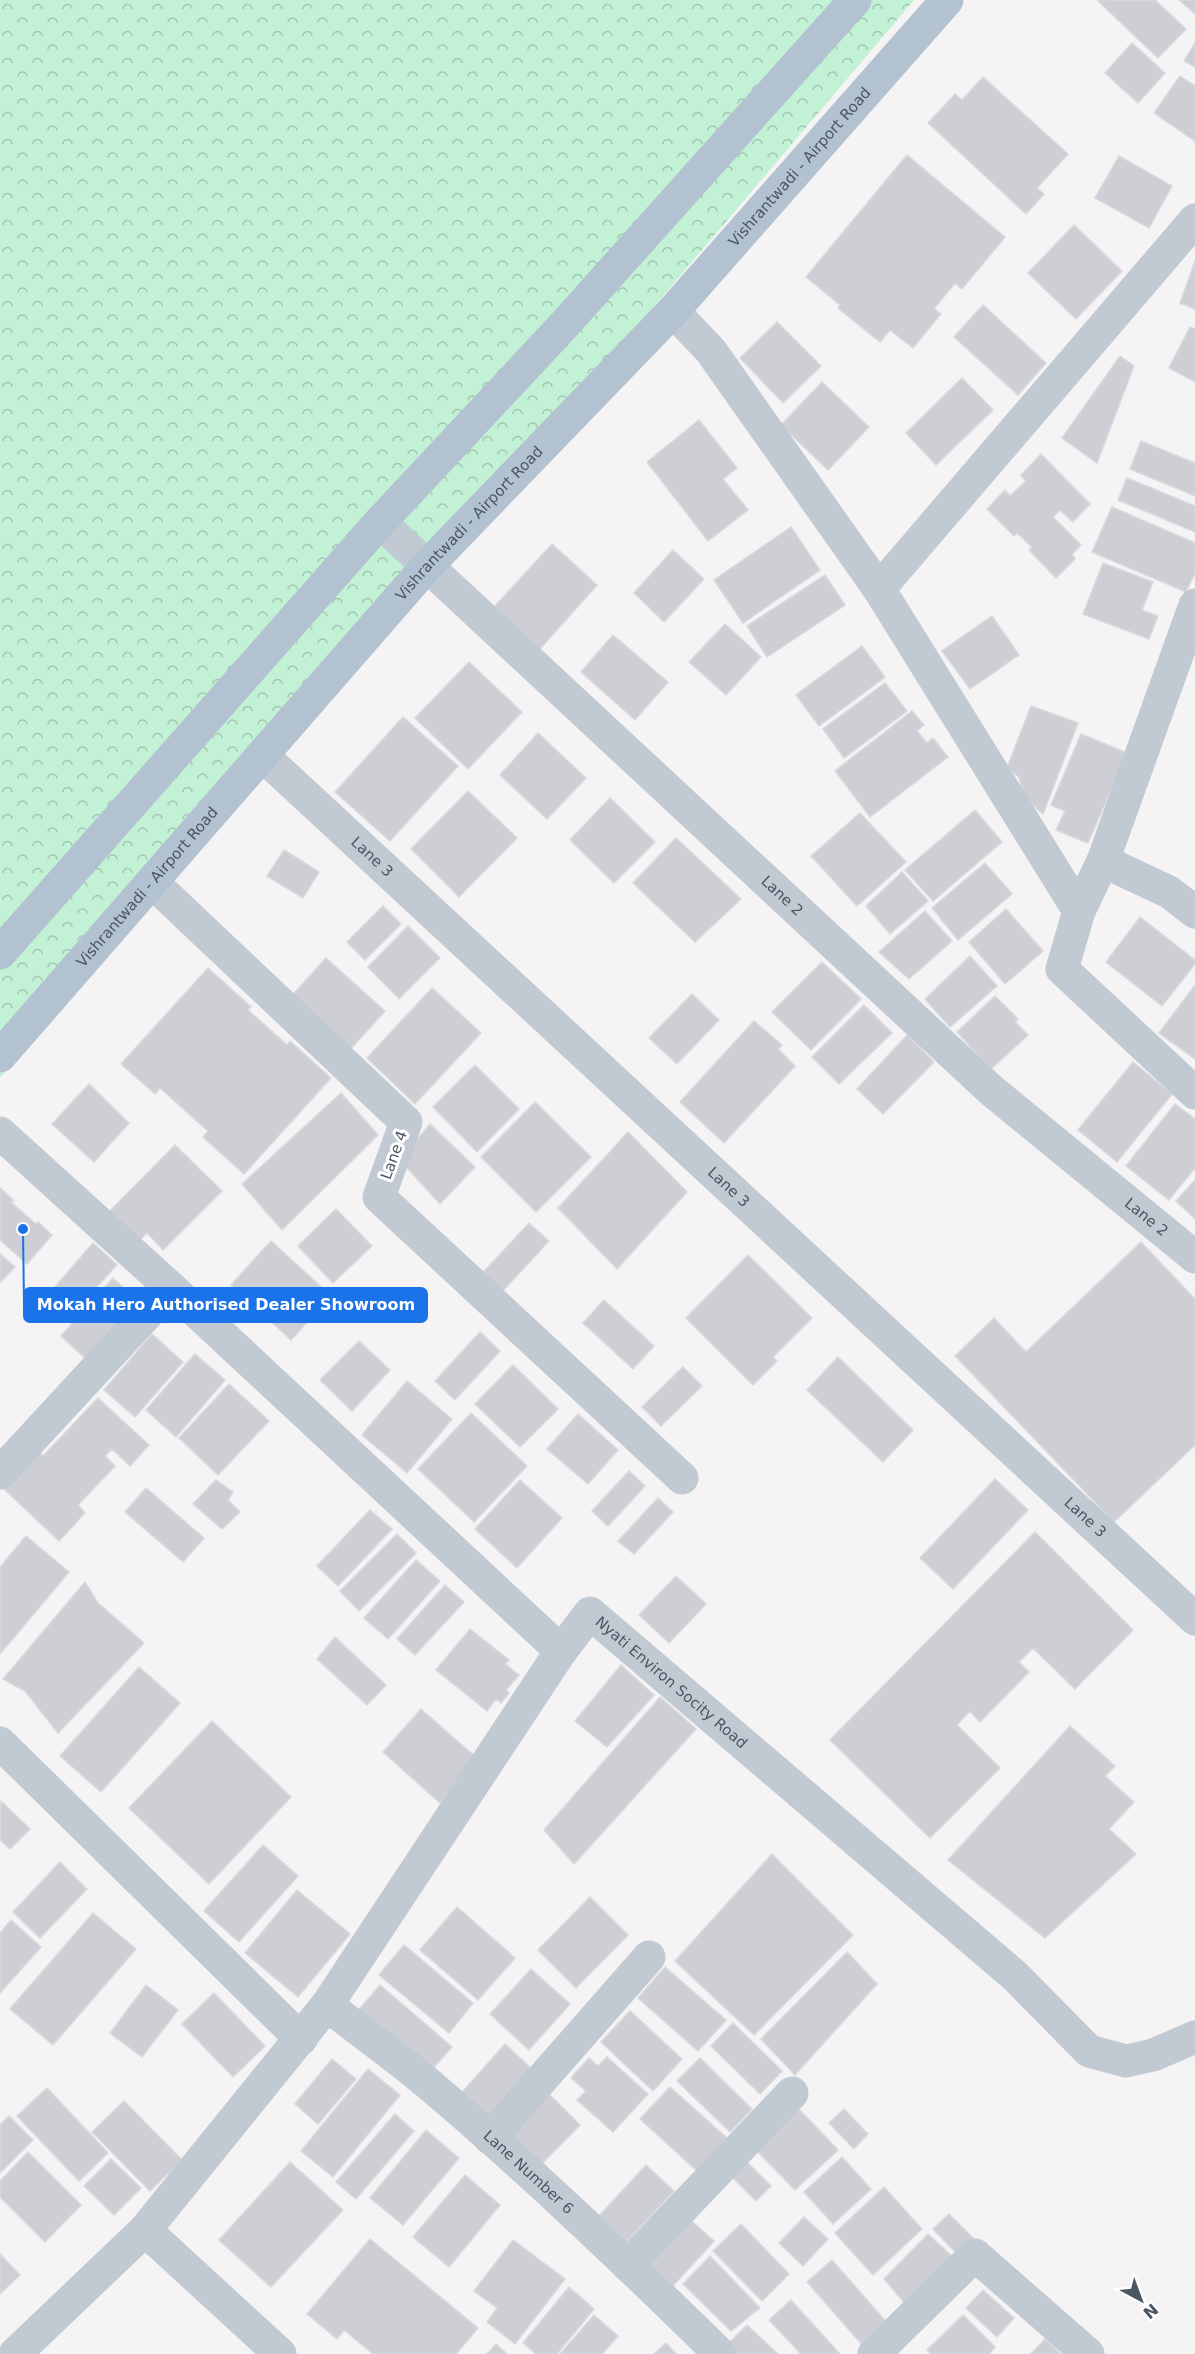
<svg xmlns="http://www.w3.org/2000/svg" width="1195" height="2354" viewBox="0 0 1195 2354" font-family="'DejaVu Sans',sans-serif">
  <defs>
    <pattern id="forest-crowns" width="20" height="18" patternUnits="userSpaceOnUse" patternTransform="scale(1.5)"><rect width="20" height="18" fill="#c3f1d5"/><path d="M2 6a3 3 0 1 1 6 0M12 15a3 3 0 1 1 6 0" fill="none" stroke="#a0c6b0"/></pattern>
  </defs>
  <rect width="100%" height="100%" fill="#f5f3f3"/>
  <path fill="url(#forest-crowns)" d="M0 0H914L0 1078Z"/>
  <path fill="#cdcfd5" stroke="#d7d9de" stroke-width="1.5" d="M1100 0H1155L1186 29 1158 58 1098 1Z
    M1179 0H1195V14Z
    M1132 43 1165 73 1138 103 1105 73Z
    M1195 43V67L1184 61Z
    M1180 76 1195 86V141L1154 113Z
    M983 77 1068 154 1037 188 1044 194 1026 214 928 123 955 94 962 100Z
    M907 155 1005 237 962 289 955 283 934 309 941 314 913 348 890 330 880 342 838 308 840 305 806 277Z
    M1119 156 1172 186 1149 228 1095 198Z
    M1074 225 1122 271 1076 319 1028 273Z
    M1195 261V309L1180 303Z
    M983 305 1046 363 1018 395 954 337Z
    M777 322 821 366 783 403 740 358Z
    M1190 327 1195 329V382L1169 368Z
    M1120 356 1134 366 1097 463 1062 438Z
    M962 378 993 410 936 465 906 433Z
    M822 382 869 427 828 470 781 425Z
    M699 420 737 468 723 479 748 510 708 541 647 462Z
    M1141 441 1195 463V496L1130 469Z
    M1041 454 1090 504 1073 522 1060 510 1053 517 1081 545 1072 554 1075 559 1056 578 1029 550 1032 547 1017 533 1014 536 987 509 1005 490 1010 496 1026 481 1021 475Z
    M1127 478 1195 506V532L1118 500Z
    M1112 507 1195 543V573L1186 592 1092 552Z
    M791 527 820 570 743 623 714 580Z
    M552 544 597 585 540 649 494 607Z
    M673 550 704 579 664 622 634 593Z
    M1103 563 1153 582 1142 610 1158 616 1149 639 1083 614Z
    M825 575 845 605 767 657 747 626Z
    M992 616 1019 655 970 689 942 651Z
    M725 624 761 657 726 695 689 662Z
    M613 635 668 682 635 720 581 672Z
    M862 646 885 677 819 726 796 695Z
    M469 662 522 712 468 769 415 718Z
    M885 683 907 711 844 758 823 729Z
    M1031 706 1078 723 1043 814 1024 797 1019 777 1007 768Z
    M912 711 924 725 917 731 927 743 933 738 948 757 870 817 835 771Z
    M403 717 458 766 390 841 335 792Z
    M538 733 586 778 547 819 500 775Z
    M1081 734 1127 753 1088 843 1056 830 1065 811 1051 805Z
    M468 791 517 838 459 897 411 849Z
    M610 798 655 842 614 883 570 840Z
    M975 810 1002 842 933 901 905 870Z
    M860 813 906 862 857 906 811 856Z
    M676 838 741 899 695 942 633 883Z
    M284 850 319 872 303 898 267 876Z
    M985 863 1012 894 958 940 932 908Z
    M902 872 928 901 890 934 866 906Z
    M383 906 401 924 365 960 347 942Z
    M1006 909 1043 951 1005 984 969 942Z
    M925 911 952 941 909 979 879 952Z
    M1140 917 1195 960V964L1162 1006 1106 962Z
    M408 926 440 958 399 999 368 967Z
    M970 956 997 986 950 1027 925 999Z
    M326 958 385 1011 346 1054 288 1000Z
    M822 962 861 999 811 1050 772 1012Z
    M208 968 251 1007 248 1010 287 1045 290 1041 331 1078 244 1174 203 1137 208 1131 160 1088 155 1094 121 1064Z
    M1195 985V1059L1159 1033Z
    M432 988 481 1033 415 1104 367 1058Z
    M692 994 719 1020 677 1064 649 1038Z
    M995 996 1018 1019 1015 1022 1028 1035 991 1069 957 1032Z
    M864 1005 892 1033 839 1084 812 1057Z
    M754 1021 782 1045 778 1049 795 1066 724 1143 680 1102Z
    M907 1035 934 1062 883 1114 857 1089Z
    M1133 1062 1172 1094 1117 1162 1078 1130Z
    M475 1065 519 1109 477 1152 433 1107Z
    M89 1084 129 1123 94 1162 52 1124Z
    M341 1093 378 1135 282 1230 242 1184Z
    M535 1102 591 1157 536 1212 481 1157Z
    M1175 1104 1195 1119V1168L1169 1200 1126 1166Z
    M430 1124 475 1167 440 1204 400 1160Z
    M628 1132 687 1192 617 1269 558 1208Z
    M175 1145 222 1191 163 1250 147 1233 135 1245 105 1216Z
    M1195 1180V1219L1176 1201Z
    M0 1188 14 1201 11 1202 36 1224 38 1222 52 1235 27 1264 0 1240Z
    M336 1209 372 1246 333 1283 298 1246Z
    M529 1223 549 1241 497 1297 477 1279Z
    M271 1241 331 1296 291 1340 231 1285Z
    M1141 1242 1195 1299V1445L1114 1522 955 1356 994 1318 1026 1352Z
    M93 1243 117 1265 64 1322 41 1303Z
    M0 1254 15 1267 0 1283Z
    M748 1255 812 1318 773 1357 777 1361 753 1385 686 1318Z
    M113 1278 140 1303 87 1360 61 1336Z
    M604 1300 654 1346 633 1369 583 1323Z
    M480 1332 500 1351 455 1400 435 1381Z
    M152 1334 183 1362 135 1417 104 1390Z
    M359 1341 390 1370 352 1411 320 1380Z
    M195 1354 225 1380 176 1437 146 1410Z
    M838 1357 913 1430 883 1462 807 1390Z
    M513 1365 558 1409 520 1447 475 1404Z
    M683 1367 702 1386 661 1426 642 1407Z
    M407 1381 452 1419 407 1473 362 1435Z
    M229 1384 269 1421 218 1475 179 1438Z
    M98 1398 149 1445 130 1466 112 1449 105 1456 115 1466 78 1505 85 1513 59 1541 1 1486 36 1449 43 1456Z
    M471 1413 527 1466 474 1522 418 1469Z
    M578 1414 618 1450 588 1484 547 1449Z
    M629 1471 645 1486 608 1526 592 1511Z
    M995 1479 1028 1510 953 1589 920 1558Z
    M216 1480 233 1492 228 1500 240 1512 222 1529 193 1504Z
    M520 1480 562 1518 517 1568 475 1529Z
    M146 1488 204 1538 183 1562 125 1512Z
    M658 1498 673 1512 634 1554 618 1541Z
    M370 1510 392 1529 338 1586 317 1566Z
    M1035 1532 1133 1630 1075 1689 1033 1648 1019 1662 1029 1672 980 1722 970 1711 957 1725 1000 1768 930 1838 830 1740Z
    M397 1534 416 1553 359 1611 340 1591Z
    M26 1536 69 1572 0 1654V1567Z
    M416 1560 440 1581 388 1639 364 1618Z
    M676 1576 706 1604 669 1643 639 1615Z
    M85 1582 98 1603 144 1643 58 1733 25 1691 3 1679Z
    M445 1585 464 1602 415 1655 397 1639Z
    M470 1629 509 1660 505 1664 519 1675 506 1690 509 1693 501 1703 496 1699 487 1711 436 1670Z
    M335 1637 386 1685 367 1705 317 1659Z
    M621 1665 654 1695 607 1747 575 1721Z
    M139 1667 180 1703 101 1792 60 1756Z
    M660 1697 696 1729 574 1864 544 1830Z
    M421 1709 479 1760 440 1803 383 1752Z
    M212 1721 291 1797 209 1884 129 1808Z
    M1070 1726 1115 1766 1105 1776 1134 1802 1109 1829 1136 1854 1045 1938 948 1860Z
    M1 1801 30 1829 10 1849 0 1840Z
    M263 1845 298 1876 239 1942 204 1911Z
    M772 1854 853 1935 754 2035 675 1961Z
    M60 1862 87 1889 40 1938 13 1912Z
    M297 1890 350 1934 298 1997 245 1953Z
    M590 1897 628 1935 576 1988 538 1950Z
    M457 1907 515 1958 478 2000 420 1950Z
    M93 1913 136 1949 53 2045 10 2009Z
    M11 1920 41 1947 0 1993V1933Z
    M404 1945 473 2003 449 2033 379 1975Z
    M847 1952 877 1984 795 2075 761 2039Z
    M665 1967 726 2020 698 2051 638 1998Z
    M531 1969 570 2004 529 2050 490 2014Z
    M146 1985 178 2010 142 2057 110 2033Z
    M380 1985 452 2047 428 2074 356 2013Z
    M214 1993 265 2046 233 2077 182 2024Z
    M630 2011 682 2059 653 2091 601 2042Z
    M733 2023 782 2071 760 2094 711 2046Z
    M505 2044 537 2074 488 2128 456 2099Z
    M607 2057 648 2094 613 2132 577 2100 586 2091 571 2078 589 2058 598 2066Z
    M700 2058 752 2109 730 2132 677 2081Z
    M332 2059 356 2079 318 2124 295 2104Z
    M368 2069 400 2095 333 2177 301 2151Z
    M670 2087 727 2138 697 2171 640 2119Z
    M47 2088 108 2153 79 2181 17 2116Z
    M548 2093 580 2125 538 2168 505 2136Z
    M124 2101 182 2160 150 2191 92 2132Z
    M798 2108 838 2150 795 2190 755 2149Z
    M844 2109 868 2134 854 2149 829 2123Z
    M395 2114 414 2131 356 2199 336 2182Z
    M9 2116 33 2140 0 2173V2125Z
    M426 2130 459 2158 403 2225 370 2198Z
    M28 2152 81 2205 45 2242 0 2197V2181Z
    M842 2157 871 2189 833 2224 804 2192Z
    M111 2159 141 2188 114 2215 84 2186Z
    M745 2160 771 2186 756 2201 730 2175Z
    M290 2162 343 2210 271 2287 219 2240Z
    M646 2165 674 2191 627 2241 599 2216Z
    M465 2175 500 2205 449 2267 413 2237Z
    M884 2187 922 2229 873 2275 835 2233Z
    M949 2214 977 2242 960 2257 933 2229Z
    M804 2217 828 2239 803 2266 779 2243Z
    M688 2218 714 2241 673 2286 647 2262Z
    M741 2224 789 2274 762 2301 713 2251Z
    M928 2234 957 2261 908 2307 884 2279Z
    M370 2239 478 2328 456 2354H373L344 2330 337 2339 307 2314Z
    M513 2240 565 2279 515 2344 487 2322 497 2308 474 2291Z
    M0 2254 20 2275 0 2294Z
    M710 2256 760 2308 731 2331 683 2284Z
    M832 2260 889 2325 864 2347 807 2282Z
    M569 2287 594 2309 557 2354H536L523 2343Z
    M983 2290 1014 2318 997 2337 966 2308Z
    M791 2300 840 2354H801L769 2320Z
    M594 2315 618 2336 602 2354H560Z
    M963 2315 995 2347 989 2354H931L927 2350Z
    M747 2325 778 2354H725L722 2350Z
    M1045 2339 1061 2354H1031Z
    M666 2343 676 2354H654Z
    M496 2344 507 2354H487Z"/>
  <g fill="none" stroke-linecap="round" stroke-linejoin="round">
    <g stroke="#c1cad2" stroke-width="33">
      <path d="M673 311 711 351 879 589 1079 911"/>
      <path id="s1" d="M380 522 991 1090 1195 1257"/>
      <path d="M879 589 1195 220"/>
      <path d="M1195 605 1103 861 1079 911 1062 969 1195 1093"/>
      <path id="s2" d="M262 755 1195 1619"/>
      <path d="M1103 861 1169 892 1195 912"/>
      <path d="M152 882 406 1122 379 1197 682 1478"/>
      <path d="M0 1133 171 1288 561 1651"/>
      <path d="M0 1473 171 1288"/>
      <path d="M0 1743 301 2039"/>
      <path id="s3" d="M327 2005C361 2032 397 2057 431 2086 531 2171 626 2262 720 2354"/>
      <path d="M490 2138 649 1957"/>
      <path d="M145 2230 280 2354"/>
      <path d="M628 2265 792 2093"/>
      <path id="s4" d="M15 2354 145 2230 327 2005 561 1651 590 1613 1015 1976 1089 2051 1126 2061 1153 2055 1195 2037"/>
      <path d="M874 2354 975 2255 1088 2354"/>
    </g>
    <g stroke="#b3c2d1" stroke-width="33">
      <path d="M0 953 380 522 564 325 855 0"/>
      <path id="s5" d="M0 1056 427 566 673 311 947 0"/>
    </g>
  </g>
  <g text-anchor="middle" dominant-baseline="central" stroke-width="6" stroke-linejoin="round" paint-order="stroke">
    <g font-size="15" fill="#4a5661" stroke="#fff">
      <text stroke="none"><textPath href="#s5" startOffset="1196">Vishrantwadi - Airport Road</textPath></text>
      <text stroke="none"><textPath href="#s5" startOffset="710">Vishrantwadi - Airport Road</textPath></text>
      <text stroke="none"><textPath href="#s2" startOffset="150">Lane 3</textPath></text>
      <text stroke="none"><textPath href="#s5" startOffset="224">Vishrantwadi - Airport Road</textPath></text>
      <text stroke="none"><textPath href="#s1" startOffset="549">Lane 2</textPath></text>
      <text transform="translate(394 1155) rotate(-70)">Lane 4</text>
      <text stroke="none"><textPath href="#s2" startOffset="636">Lane 3</textPath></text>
      <text stroke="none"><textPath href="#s1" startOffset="1035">Lane 2</textPath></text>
      <text stroke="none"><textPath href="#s2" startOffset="1122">Lane 3</textPath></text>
      <text stroke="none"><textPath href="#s4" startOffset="1048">Nyati Environ Socity Road</textPath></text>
      <text stroke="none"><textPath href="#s3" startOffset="262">Lane Number 6</textPath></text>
    </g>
  </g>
  <path fill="none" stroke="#1a73e8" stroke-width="2" d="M23 1229L24 1305"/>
  <circle fill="#1a73e8" stroke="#fff" stroke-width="2" cx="23" cy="1229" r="6"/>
  <rect fill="#1a73e8" stroke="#1a73e8" stroke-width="2" x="24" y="1288" width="403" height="34" rx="6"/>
  <g font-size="16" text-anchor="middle" font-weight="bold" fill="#fff">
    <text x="226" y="1310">Mokah Hero Authorised Dealer Showroom</text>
  </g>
  <g transform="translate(1141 2300) rotate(139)" stroke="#ffffff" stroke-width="4.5" paint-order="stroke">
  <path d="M0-4.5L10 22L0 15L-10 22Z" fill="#4a5661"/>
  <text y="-9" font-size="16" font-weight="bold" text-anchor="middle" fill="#4a5661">N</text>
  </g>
</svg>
